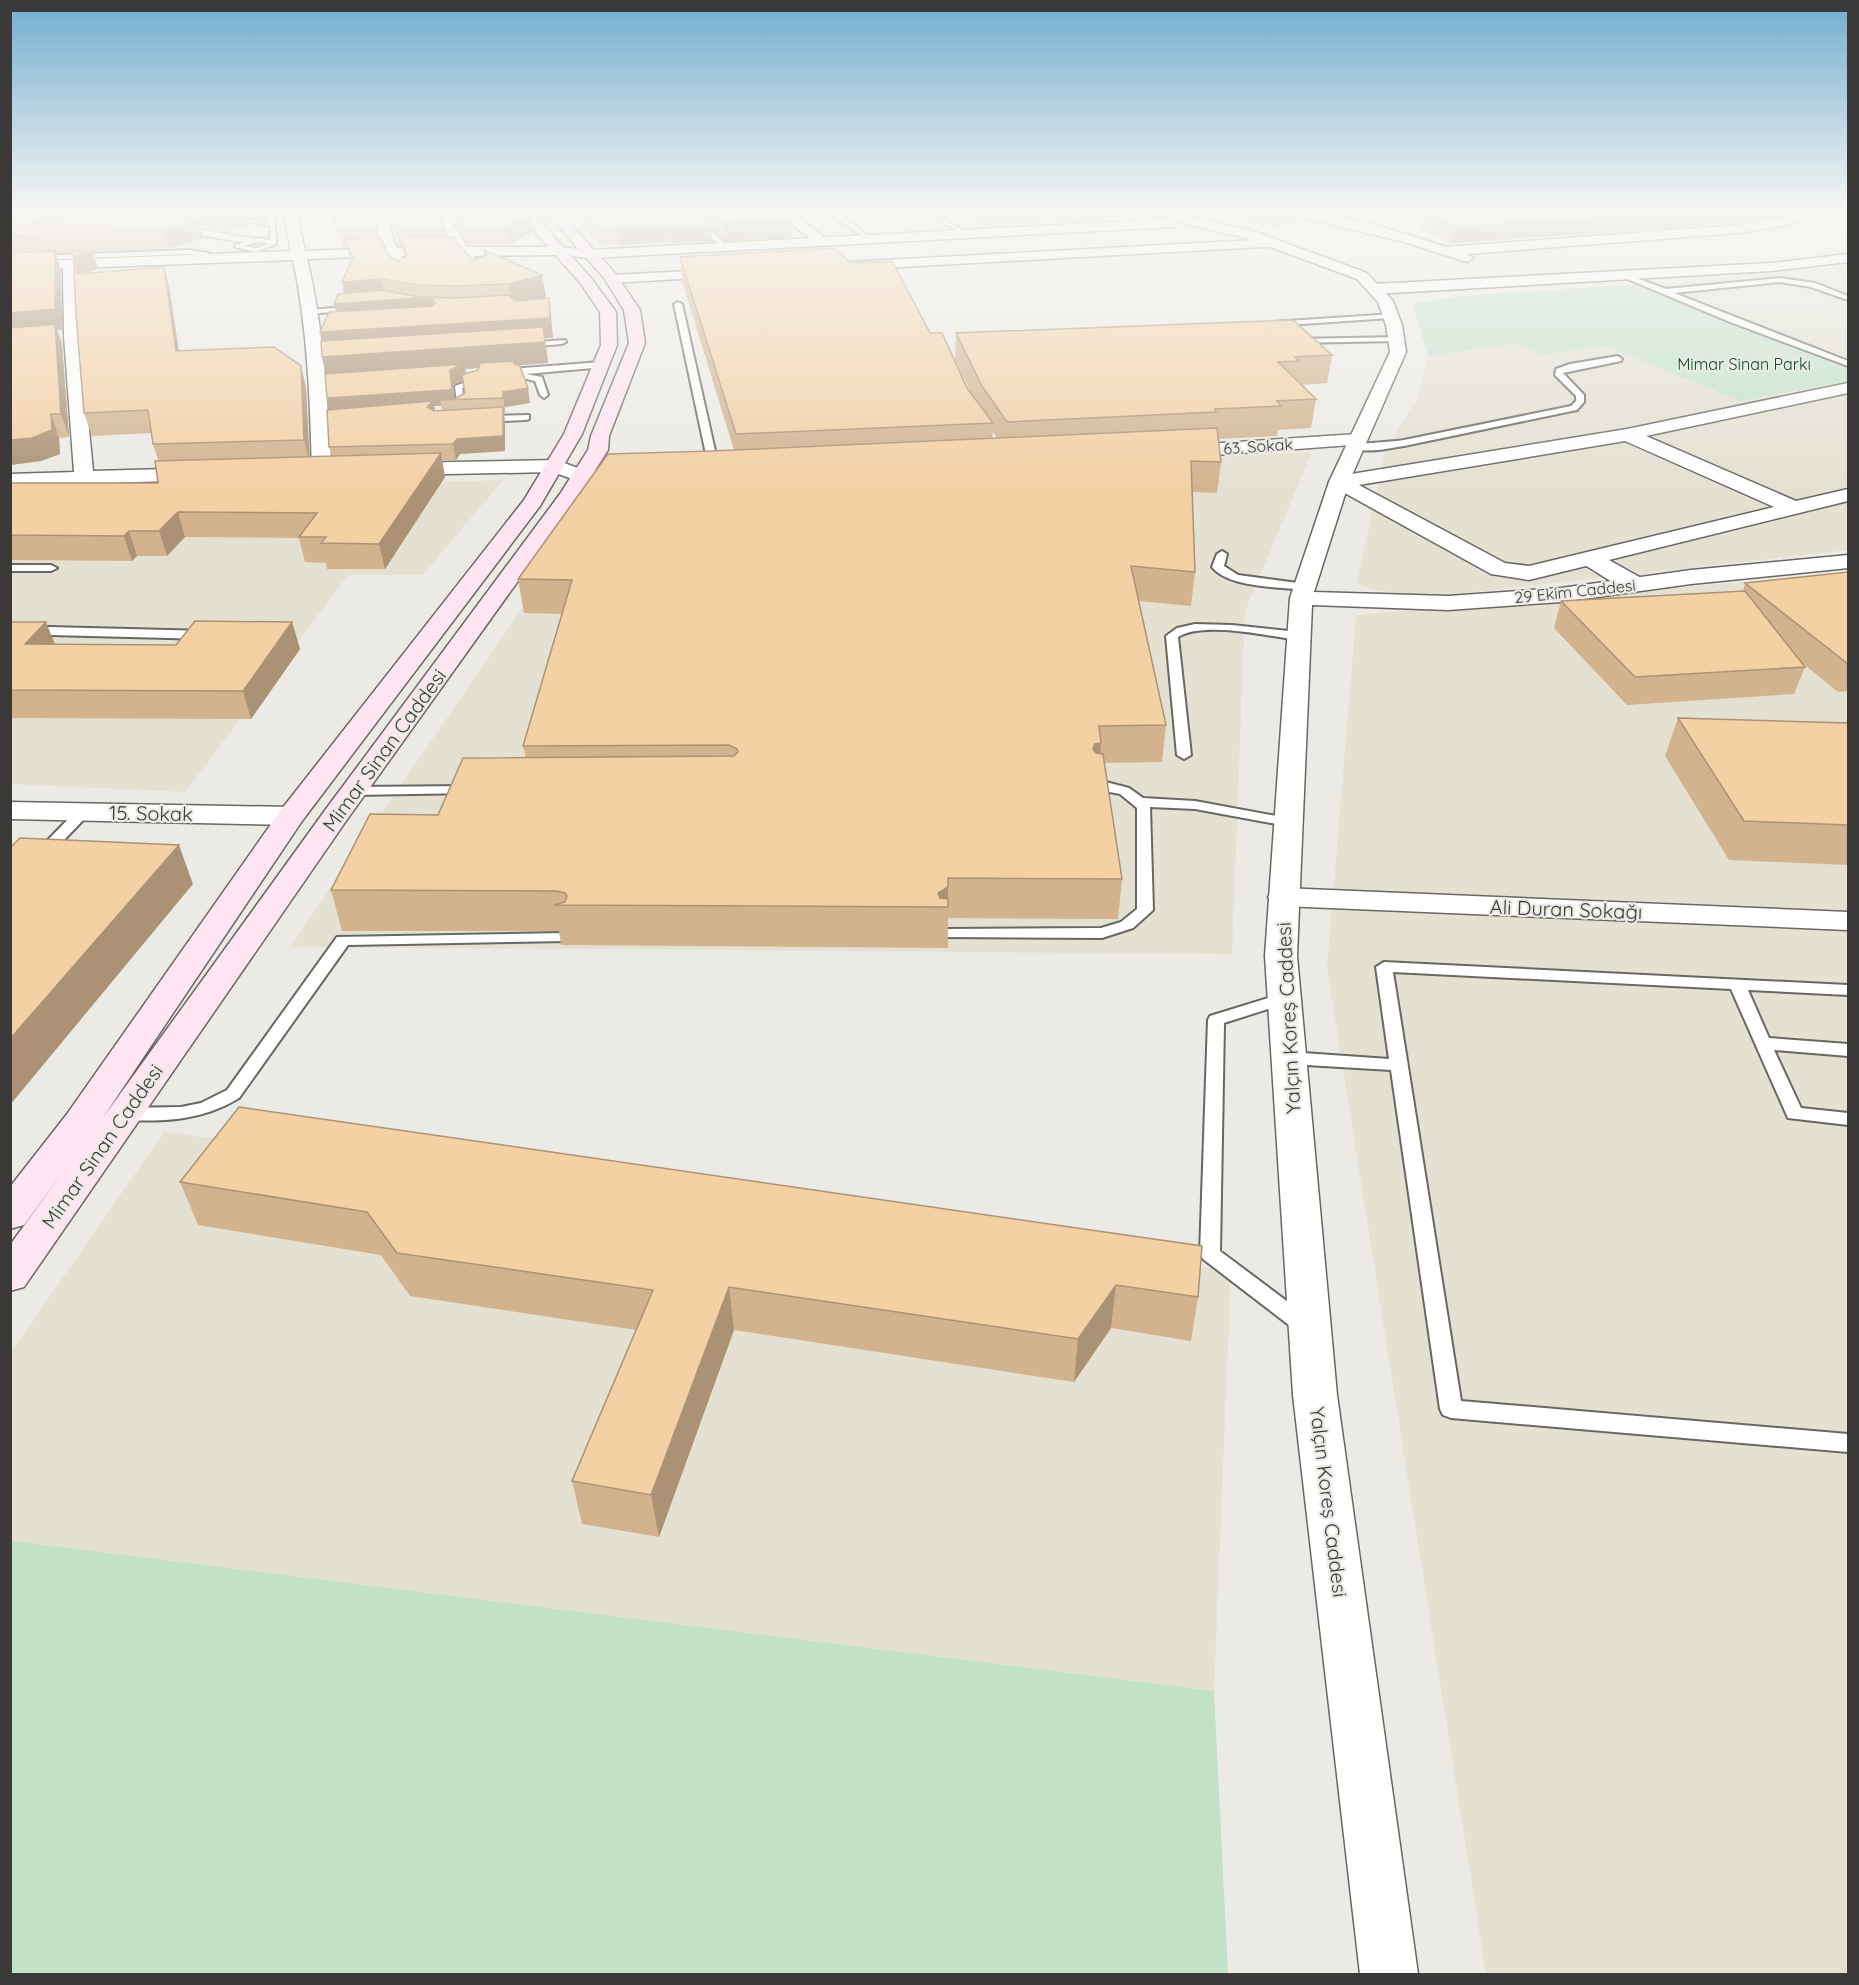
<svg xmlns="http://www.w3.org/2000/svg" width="1859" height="1985" viewBox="0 0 1859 1985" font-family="Quicksand,sans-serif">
  <rect width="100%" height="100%" fill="#eceae5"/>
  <path fill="#e4e1d3" d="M563 210H1123L1177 225 605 258Z
    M1848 266V366L1637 284Z
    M1517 343 1541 355 1606 346 1740 401 1848 381V550L1467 593 1410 595 1374 590 1357 583 1386 448 1417 399 1428 356Z
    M1312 452 1245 611 1232 954 290 947 605 487Z
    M503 480 423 575H348L185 792 11 784V495Z
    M1848 573V1974H1486L1327 968 1356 615Z
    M164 1132 1231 1271 1214 1691 11 1541V1352Z"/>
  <path fill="#c2e1c9" d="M1637 284 1848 366V381L1740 401 1606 346 1541 355 1517 343 1428 356 1413 304 1461 296Z
    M11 1541 1214 1691 1228 1974H11Z"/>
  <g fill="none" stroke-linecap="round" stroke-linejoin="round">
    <defs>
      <path id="service" d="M268 210H274L276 244 256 252 235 247V245L258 238 270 240V226L247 221 250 219 269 222ZM258 242 268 244 256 248 243 246Z
        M685 210H692L726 246V248H722Z
        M825 210H833L874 240 869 241Z
        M918 210H927L970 234 965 235Z
        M188 250 209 253V260L202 262 203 256 188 254 10 261V257Z
        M1625 274 1666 289 1780 278 1815 283 1848 296V300L1811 287 1780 282 1674 293 1848 361V366L1730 322 1625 278Z
        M678 302 682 304 720 473 715 476 710 473 674 304Z
        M359 306V310H356L309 314 305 312 309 310Z
        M1394 314 1395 316 1391 318 1272 326 1268 324 1272 322Z
        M1399 337V341H1396L1295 343 1291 341 1295 339Z
        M565 340 566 342 562 344 524 347 520 345 524 343Z
        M1618 356 1622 359 1621 361 1563 373 1584 395V402L1577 410 1404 446C1389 448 1363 455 1350 446 1355 443 1394 442 1404 440L1571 406 1576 401V396L1555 375 1556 369 1570 364Z
        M601 362 604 363V367L526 374 542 377 548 395 544 398 540 395 535 381 518 377 517 374 500 376 496 373 500 370Z
        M483 376 486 377V381L462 388 465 408 448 412V408L457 405 455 386Z
        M529 415V419L526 420 482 422 477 419 482 416Z
        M1222 551 1227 554 1224 566 1238 575 1305 584 1311 587 1305 590C1279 587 1229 588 1212 567L1217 554Z
        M10 565H51L57 568 51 571H10Z
        M1195 624 1232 625 1298 632 1304 636 1298 640C1268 636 1204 621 1178 637L1191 755 1184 759 1177 755 1166 636 1177 628Z
        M10 626 208 631 214 635 208 639 10 634Z
        M1106 782 1129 788 1143 798 1195 801 1287 818 1294 822 1287 826 1195 809 1150 807 1153 910 1133 928 1102 938 942 937 940 934 948 929 1101 928 1121 922 1137 909V808L1120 794 1094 789 1092 786 1094 783Z
        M470 786 475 787 477 790 475 793 353 795 346 791 353 787Z
        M83 808 90 812 88 815 15 891 10 892V879L78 809Z
        M564 933 570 935 572 938 570 941 348 945 239 1098C203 1120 166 1122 125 1120L119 1118 116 1114 119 1110 125 1108 181 1107 201 1103 227 1090 337 937Z
        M1384 962 1848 985V995L1748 990 1769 1038 1848 1044V1056L1774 1050 1801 1108 1848 1113V1125L1788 1118 1731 989 1393 972 1461 1401 1848 1434V1452L1451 1418 1443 1415 1440 1409 1391 1070 1289 1064 1283 1062 1280 1058 1283 1054 1289 1052 1389 1059 1376 967Z
        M1284 993 1290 994 1292 998 1290 1002 1224 1023 1220 1251 1312 1320 1315 1326 1312 1332 1305 1334 1298 1332 1203 1259 1200 1254 1208 1020 1210 1016Z"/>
      <path id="pedestrian" d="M172 225 252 238 257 241 252 244 169 230V226Z"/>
      <path id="minor" d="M283 210H296L305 251 384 248 370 210H383L397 248 453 247 432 210H445L467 247H558L565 251 558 255 474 256 480 264 473 268 468 267 459 256H401L406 270 399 274 392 270 387 256 307 259C324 329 327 400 332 471L329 475H315L312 471C310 400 308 330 293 260L77 268 80 336 93 471 201 468 208 470 211 474 208 478 201 480 10 486V474L74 472 64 336 63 268 10 270V262L291 251Z
        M773 210H788L831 242 829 245H819Z
        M1281 210C1332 210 1397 231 1446 247L1739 225 1780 218 1802 210H1821L1788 225 1739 233 1467 254 1474 258 1467 262 1404 242 1282 213Z
        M1274 239 1281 243 1279 246 848 270 841 266 848 262Z
        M1848 254V262L1771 271 1375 294 1367 289 1375 284 1771 263Z
        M727 269 734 273 732 276 612 283 605 279 612 275Z
        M1848 383V393L1646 436 1796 501 1848 489V501L1609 560 1643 579 1646 584 1643 589C1624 594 1603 575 1586 566L1529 580 1491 574 1332 486 1329 482 1332 478 1339 476 1627 429ZM1625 441 1774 507 1529 566 1505 563 1359 485Z
        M1357 434 1364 436 1366 440 1364 444 1176 458 1169 456 1166 452 1169 448 1176 446Z
        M556 460 586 471 625 472 628 476 625 480 583 483 553 472 399 475 392 473 389 469 392 465 399 463Z
        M10 802 291 807 301 810 305 816 301 822 291 825 10 819Z
        M1283 888 1848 912V930L1283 906 1272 903 1268 897 1272 891Z"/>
      <path id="tertiary" d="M1141 210H1165L1256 232 1367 273 1393 301 1402 325 1406 352 1349 482 1314 592 1448 596 1561 588 1691 570 1848 555V568L1691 584 1561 602 1448 610 1312 605 1297 956 1337 1395 1418 1974H1360L1293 1395 1265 956 1290 598 1329 482 1390 352 1386 325 1378 302 1357 279 1246 238 1179 222 1178 226 1173 227 591 258 558 255 551 251 558 247 591 250 1169 219Z"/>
      <path id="secondary" d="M516 210H530L591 278 616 312 617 345 582 434 540 506 302 821 102 1119 326 809 560 494 588 450 591 436 629 343 624 310 604 278 544 210H558L615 273 640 310 645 343 609 436 608 450 576 500 346 821 24 1287 10 1291V1245L66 1168 24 1225 10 1229V1187L67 1114 281 810 524 500 564 434 601 345 600 312 581 284Z"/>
    </defs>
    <use href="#service" stroke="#686762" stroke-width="4"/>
    <use href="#pedestrian" stroke="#686762" stroke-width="3"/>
    <use href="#minor" stroke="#686762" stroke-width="3"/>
    <use href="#tertiary" stroke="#686762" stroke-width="3"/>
    <use href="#secondary" stroke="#686762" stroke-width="3"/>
    <use href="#service" fill="#fff" fill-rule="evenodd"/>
    <use href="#pedestrian" fill="#fff" fill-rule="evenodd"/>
    <use href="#minor" fill="#fff" fill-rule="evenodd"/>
    <use href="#tertiary" fill="#fff" fill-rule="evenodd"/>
    <use href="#secondary" fill="#ffe4f2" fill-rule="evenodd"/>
  </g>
  <path fill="#d2b38e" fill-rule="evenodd" d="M10 210H266L267 219 250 217 251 224 227 231 201 227 204 238 169 248 93 252 98 269 85 273 169 286 179 351 301 366 306 388 309 457 332 456 329 447V410L327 398 326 374 322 357V341L344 293 351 263 347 247H344L327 210H370L378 230 379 238 389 256 397 261 404 258 402 246H400L386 210H436L446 229 448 237 471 258 477 260 485 255 484 250 542 275 546 297 536 299 549 298 553 338H545L548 363 518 365 530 403 505 407V413H504L505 423V451L460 454 456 460H442L445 477 385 569H327L326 563 305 562 299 538 185 537 167 556H137L132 561 10 560V483H158V460L153 444 151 433 92 436 84 413 73 253H55L61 270 62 330H57L62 344 69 437 59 438 60 454 41 461 10 465ZM479 368 478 370 466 374 465 369ZM463 380 465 393 454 399 453 385ZM434 406H441L442 411H435Z
    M448 210H525L532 232 508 245H468Z
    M533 210H550L551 222 546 225Z
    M561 210H779L792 237 724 241 711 227 712 241 670 243 669 241 619 245 598 243 572 211 565 215Z
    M949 210H1153L1152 216 980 225Z
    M1176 210H1300L1299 219 1273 227 1210 213 1191 214Z
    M1328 210H1793L1764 218 1671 228 1451 243 1421 229 1424 217 1398 219 1384 212 1343 215Z
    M1821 210H1848V217L1820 213Z
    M680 257 930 333 970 391 955 360 956 333 1332 355 1327 383 1302 385 1316 399 1311 428 1278 430 1277 436 1218 439 1221 462 1217 493 1192 492 1195 572 1191 606 1138 601 1166 725 1162 762 1104 763 1122 879 1118 919 948 918V948L561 945 559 931H342L331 890 438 815 526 758 523 746 562 614 524 613 518 579 734 450 682 281ZM993 432 997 438H992Z
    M1848 572V691L1838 692 1801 662 1805 667 1794 694 1627 705 1554 628 1561 601 1743 591 1745 583Z
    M10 622 55 644 176 645 292 622 300 649 251 719 10 718Z
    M1678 718 1848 723V865L1729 860 1665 756Z
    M239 1107 1198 1297 1191 1341 1111 1328 1074 1382 734 1330 659 1537 582 1524 572 1481 636 1330 410 1296 381 1255 198 1225 180 1182Z"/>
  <path fill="#ab9274" d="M10 210H71L75 224 42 235 30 221 31 219Z
    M233 210H248L251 224 227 231 222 213Z
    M275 210H280V216L277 217Z
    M544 210H550L551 222 546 225Z
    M565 210H572V211L565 215Z
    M1278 210H1300L1299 219 1273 227 1275 211Z
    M1344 210H1384V212L1343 215Z
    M1400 210H1494L1424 214V217L1398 219Z
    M1692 210H1793L1764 218 1671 228 1451 243 1454 227Z
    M530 216 532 232 508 245 505 229Z
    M199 220 204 238 169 248 164 230Z
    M791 221 792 237 724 241 723 224Z
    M668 225 669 241 619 245 617 229Z
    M711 225 712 241 670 243 669 227Z
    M55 251 61 270 62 330H57L62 344 69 437 61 414 10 335V313Z
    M93 251 98 269 80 275 77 274 74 256Z
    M164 267 169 286 182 372 176 351Z
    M542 275 546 297 513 306 509 284Z
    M381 279 386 300 432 297 436 317 338 323 334 304 346 303 342 282Z
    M549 298 553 338H545L548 363 465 369 467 379 453 385 454 400H440L441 406H434L436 416 330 413 327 398V378L322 357 325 352 320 332Z
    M301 366 306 388 310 464 304 440Z
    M528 388 530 403 505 407V413L503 392Z
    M503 407 505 423V451L460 454 456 460 453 444 457 439Z
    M51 414 59 438 60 454 41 461 10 465V440Z
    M441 453 445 477 385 569 379 544Z
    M178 512 185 537 167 556 159 531Z
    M129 531 137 556 132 561 124 536Z
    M46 622 57 649 25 644Z
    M292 622 300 649 251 719 243 691Z
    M1101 743 1098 780 1093 749 1095 744Z
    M179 845 193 884 10 1105V1039Z
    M948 887V907H938V893Z
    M1116 1285 1111 1328 1074 1382 1078 1339Z
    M729 1287 734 1330 659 1537 651 1495Z"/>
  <path fill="#f4d0a5" stroke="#ab9274" stroke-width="1.5" d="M10 210H57L31 219 30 221 38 226 74 215 75 210H141L199 220 164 230 10 236Z
    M204 210H233L222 213Z
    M331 210H370L378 230 340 231Z
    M389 210H436L446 229H396Z
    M455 210H525L530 216 505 229H466Z
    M582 210H696L711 225 669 227 668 225 617 229 596 227Z
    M709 210H779L791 221 723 224Z
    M1462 210H1692L1454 227 1424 214Z
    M400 237H453L471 258 477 260 487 254 484 250 542 275 509 284 454 286 419 285 381 279 342 282 353 258 345 239 381 238 389 256 397 261 407 256Z
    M833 248 851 263 892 261 930 333H942L967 388 993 423 736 434 680 257Z
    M55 251V309L10 313V253Z
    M73 251H93L74 256 77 274 164 267 176 351 274 347 301 366 304 440 153 444 148 410 84 413 76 315Z
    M382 290 419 297 455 298 511 295 510 297 516 301 549 298 550 318 320 332 329 312 432 306 435 303 432 297 334 304 338 294Z
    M1293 320 1332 355 1295 357 1299 361 1278 362 1316 399 1277 401 1281 406 1215 409 1216 412 1007 422 982 386 956 333Z
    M55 324 61 414H51L52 430 32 438 10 440V328Z
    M543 327 545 342 322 357 321 341Z
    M513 361 514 364 520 366 528 388 503 392V398L440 400 454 399 465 393 462 375 478 370 480 363Z
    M464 364 450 370 452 389 449 390 327 398 325 374Z
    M433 401 427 407 434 411 503 407V436L457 439 453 444 329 447 327 410Z
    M1217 428 1221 462 1191 461 1195 572 1131 566 1166 725 1099 726 1101 743 1095 744 1093 749 1096 753 1103 754 1122 879 948 878V887L938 893 940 898 948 899V907L554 905 565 902 567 896 565 893 557 891 331 890 370 814 438 815 463 758 734 756 738 752 737 749 729 745 523 746 572 580 518 579 608 454 712 451Z
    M441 453 379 544 321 543 326 537H299L317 513 178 512 159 531H129L124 536 10 535V483H158L155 461Z
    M1848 572V664L1745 583Z
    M1745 591 1805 667 1635 677 1561 601Z
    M195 621 292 622 243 691 10 690V622H46L25 644 176 645Z
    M1678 718 1848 723V825L1744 821Z
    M20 838 179 845 10 1039V848Z
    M239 1107 1202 1246 1198 1297 1116 1285 1078 1339 729 1287 651 1495 572 1481 653 1290 397 1253 367 1212 180 1182Z"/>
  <linearGradient id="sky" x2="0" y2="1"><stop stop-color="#72adcf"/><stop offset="0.43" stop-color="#f6f6f3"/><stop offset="1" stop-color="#f6f6f3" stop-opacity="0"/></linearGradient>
  <rect width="1859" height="488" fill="url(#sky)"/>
  <g text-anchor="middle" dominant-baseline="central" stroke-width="4.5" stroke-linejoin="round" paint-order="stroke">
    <g font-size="16" fill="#025026" stroke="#eceae5">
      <text x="1744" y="364">Mimar Sinan Parkı</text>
    </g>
    <g font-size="16" fill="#3b3a38" stroke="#eceae5">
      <text transform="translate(1258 446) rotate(-4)">63. Sokak</text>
      <text transform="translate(1575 591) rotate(-6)">29 Ekim Caddesi</text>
    </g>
    <g font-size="20" fill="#3b3a38" stroke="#eceae5">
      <text transform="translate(384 750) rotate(-54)">Mimar Sinan Caddesi</text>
      <text transform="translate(151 813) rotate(1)">15. Sokak</text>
      <text transform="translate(1566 909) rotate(2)">Ali Duran Sokağı</text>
      <text transform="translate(1288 1018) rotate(-93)">Yalçın Koreş Caddesi</text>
      <text transform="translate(102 1146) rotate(-55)">Mimar Sinan Caddesi</text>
      <text transform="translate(1329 1502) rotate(83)">Yalçın Koreş Caddesi</text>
    </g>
  </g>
  <rect width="1859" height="1985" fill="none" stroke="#3b3a38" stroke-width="24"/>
</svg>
